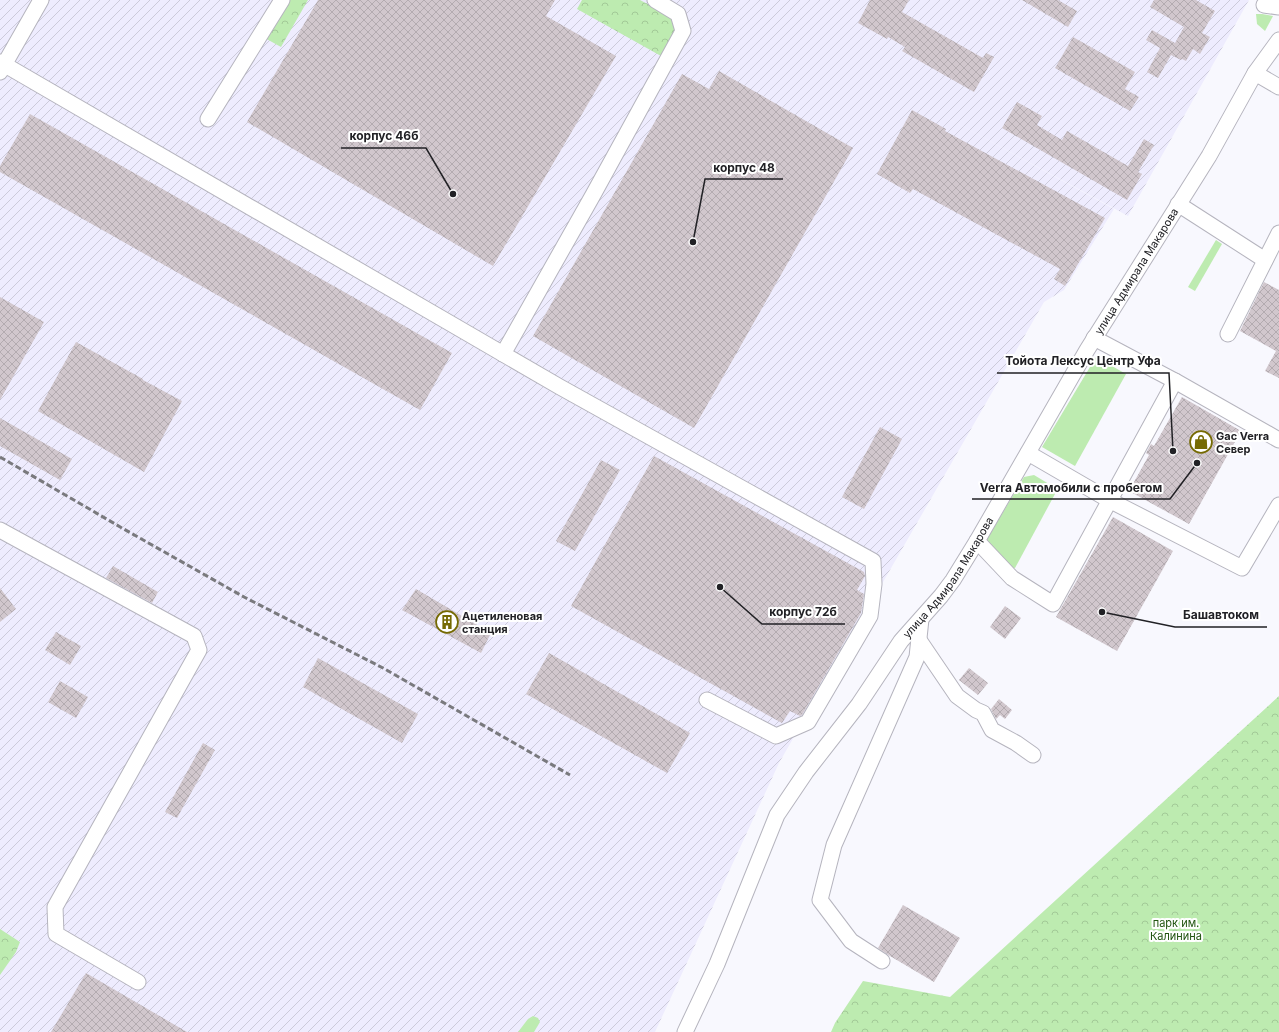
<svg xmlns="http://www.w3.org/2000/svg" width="1279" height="1032" font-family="Inter,sans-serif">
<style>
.industrial{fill:url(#industrial-furrows)}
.green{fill:#bdebb0}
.forest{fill:url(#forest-crowns)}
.building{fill:url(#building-cross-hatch)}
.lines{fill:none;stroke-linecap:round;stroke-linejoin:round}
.minor-casing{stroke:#b5b4be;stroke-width:17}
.minor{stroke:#fff;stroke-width:15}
.rail{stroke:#79797d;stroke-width:3;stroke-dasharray:6 3;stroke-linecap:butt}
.labels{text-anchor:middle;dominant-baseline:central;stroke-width:4;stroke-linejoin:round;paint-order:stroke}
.street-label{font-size:11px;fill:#212125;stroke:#fff}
.poi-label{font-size:11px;font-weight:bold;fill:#212125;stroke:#fff;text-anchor:start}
.park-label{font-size:11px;fill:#215410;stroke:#fff}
.leader{fill:none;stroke:#212125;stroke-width:1.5}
.callout-dot{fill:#212125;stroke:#fff;stroke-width:1.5}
.callout-label{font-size:12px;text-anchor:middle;font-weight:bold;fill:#212125;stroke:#fff;stroke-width:4;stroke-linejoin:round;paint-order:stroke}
</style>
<defs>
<pattern id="industrial-furrows" width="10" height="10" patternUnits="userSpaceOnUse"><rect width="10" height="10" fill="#eeecfe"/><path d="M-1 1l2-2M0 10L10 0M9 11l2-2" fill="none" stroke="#cccada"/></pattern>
<pattern id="forest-crowns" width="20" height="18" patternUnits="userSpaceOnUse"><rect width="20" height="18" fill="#bdebb0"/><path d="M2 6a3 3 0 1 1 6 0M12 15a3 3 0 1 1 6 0" fill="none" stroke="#a2c997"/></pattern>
<pattern id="building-cross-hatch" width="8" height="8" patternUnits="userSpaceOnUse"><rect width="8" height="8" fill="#d1c7cd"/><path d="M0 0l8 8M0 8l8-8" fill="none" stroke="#b3abb0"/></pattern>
</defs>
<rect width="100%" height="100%" fill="#f8f8fe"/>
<polygon class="industrial" points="0,0 1249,0 1128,216 929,108 1114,209 1064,290 1044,302 779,763 655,1032 0,1032"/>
<g class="green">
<polygon points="1256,14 1262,14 1273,16 1265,31 1257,24"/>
<polygon points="1216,240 1222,244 1195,291 1188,287"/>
<polygon points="1096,357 1126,374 1075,466 1042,447"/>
<polygon points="1034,475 1054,487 1055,494 1015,568 1005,567 987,543 987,539 1024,477"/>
<polygon points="533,1016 538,1018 540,1022 534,1032 518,1032 528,1019"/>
</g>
<g class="forest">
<polygon points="285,0 308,0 281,47 263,37"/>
<polygon points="582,0 640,0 674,18 677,26 661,56 577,9"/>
<polygon points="1279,696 1279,1032 831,1032 835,1023 863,981 950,997"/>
<polygon points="0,929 20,942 16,952 0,975"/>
</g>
<g class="building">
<polygon points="318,0 555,0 546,16 616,56 493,266 247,122"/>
<polygon points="870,0 909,0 902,12 983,58 986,53 994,57 974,92 902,51 905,47 888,37 887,39 858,23"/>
<polygon points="1022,0 1058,0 1077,11 1068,27"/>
<polygon points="1154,0 1196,0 1215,11 1202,33 1210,37 1200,54 1193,49 1186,61 1182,59 1181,60 1171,55 1158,78 1147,72 1160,48 1146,40 1152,30 1175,43 1184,27 1150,7"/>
<polygon points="1073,37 1135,72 1125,89 1139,97 1130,111 1055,68"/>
<polygon points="719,71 853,148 694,428 533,336 682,74 709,89"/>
<polygon points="1017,102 1042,116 1037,125 1062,140 1067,131 1128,166 1144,139 1154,145 1138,172 1142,174 1127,200 1002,128"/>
<polygon points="912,110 946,129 945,131 1105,218 1065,286 1054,279 1060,269 913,189 910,193 877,174"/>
<polygon points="30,114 452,353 420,410 0,172 0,166"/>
<polygon points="1264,282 1279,290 1279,378 1265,371 1276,351 1240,331"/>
<polygon points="0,297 44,322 0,400"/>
<polygon points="76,342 143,379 143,380 182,401 144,472 38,411"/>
<polygon points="1182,397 1241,431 1189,524 1129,491 1149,455 1146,453 1151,444 1154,446"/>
<polygon points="0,418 72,459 60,480 0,446"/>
<polygon points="880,427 902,439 864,509 842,497"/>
<polygon points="654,456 864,572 865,576 857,590 864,594 861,613 802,715 800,716 790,711 782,723 571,606"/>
<polygon points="601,460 620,470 575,551 556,541"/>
<polygon points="1113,517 1173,551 1117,651 1056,617"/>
<polygon points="113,566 158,592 152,603 106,578"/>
<polygon points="0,588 16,609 0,622"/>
<polygon points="416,589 491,633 481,653 402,610"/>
<polygon points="1005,606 1021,618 1005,639 990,627"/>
<polygon points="56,632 81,646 70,665 45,650"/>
<polygon points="549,653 690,733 667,773 526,694"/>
<polygon points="318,658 418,714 402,743 303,687"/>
<polygon points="969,668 988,683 978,695 959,680"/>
<polygon points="60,681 88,697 76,718 48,702"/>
<polygon points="999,699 1012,710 1005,719 1000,715 996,719 991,709"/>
<polygon points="203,743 215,750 177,818 165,812"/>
<polygon points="903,905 960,938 934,982 890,956 878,948"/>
<polygon points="86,973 187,1032 51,1032"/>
</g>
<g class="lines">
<g class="minor-casing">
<g id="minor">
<polyline points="1264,5 1279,7"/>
<polyline points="0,62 560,387 873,561 874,584 870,616 808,722 776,736 707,700"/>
<polyline points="0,72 41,0"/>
<polyline points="1255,73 1279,87"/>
<polyline points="208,119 282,0"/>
<polyline points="1178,204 1265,260"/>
<polyline points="1228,334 1279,233"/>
<polyline points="1094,338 1175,381 1279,440"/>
<polyline points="503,354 593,195 683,31 678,14 655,0"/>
<polyline points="1028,453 1109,500 1242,568 1279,505"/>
<polyline points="0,530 194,636 199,650 55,907 56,934 138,982"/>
<polyline points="977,541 1012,578 1053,604 1175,381"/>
<polyline points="919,640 957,696 976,710 983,713 992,730 1016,743 1033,755"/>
<polyline points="882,961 851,941 820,900 834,845 917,657 921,619"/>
<path id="s1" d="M685,1032L717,964L777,815L806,772L859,704L901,641L941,596L953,580L977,541L1087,350L1209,156L1255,73L1279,40"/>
</g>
</g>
<use href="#minor" class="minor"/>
<polyline class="rail" points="0,457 122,528 244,597 383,668 570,775"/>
</g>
<defs>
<g id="shop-ring" transform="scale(1.15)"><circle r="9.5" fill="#fff" stroke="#756a02" stroke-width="1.5"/><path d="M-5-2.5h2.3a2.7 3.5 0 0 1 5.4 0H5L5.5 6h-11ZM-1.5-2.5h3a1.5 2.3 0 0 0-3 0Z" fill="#756a02"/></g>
<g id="building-ring" transform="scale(1.15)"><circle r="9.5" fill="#fff" stroke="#756a02" stroke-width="1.5"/><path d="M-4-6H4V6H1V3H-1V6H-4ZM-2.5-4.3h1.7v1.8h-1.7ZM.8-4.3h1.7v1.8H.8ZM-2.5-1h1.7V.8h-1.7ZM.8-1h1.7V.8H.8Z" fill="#756a02"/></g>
</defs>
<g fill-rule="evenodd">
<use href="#shop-ring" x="1201" y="442"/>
<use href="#building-ring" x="447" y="622"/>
</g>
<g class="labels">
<g class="street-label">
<text stroke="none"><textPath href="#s1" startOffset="889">улица Адмирала Макарова</textPath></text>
<text stroke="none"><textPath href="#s1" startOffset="529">улица Адмирала Макарова</textPath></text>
</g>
<g class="poi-label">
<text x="1216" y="436">Gac Verra<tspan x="1216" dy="13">Север</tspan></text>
<text x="462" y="616">Ацетиленовая<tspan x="462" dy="13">станция</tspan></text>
</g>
<g class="park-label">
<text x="1176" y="923">парк им.<tspan x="1176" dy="13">Калинина</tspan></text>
</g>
</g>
<path class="leader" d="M453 194L426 148H341M693 242L705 179H783M1173 451L1169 373H997M1197 463L1170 499H972M720 587L762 624H845M1102 612L1175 627H1267"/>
<g class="callout-dot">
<circle cx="453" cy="194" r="4"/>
<circle cx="693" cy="242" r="4"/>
<circle cx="1173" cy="451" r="4"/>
<circle cx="1197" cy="463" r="4"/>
<circle cx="720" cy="587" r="4"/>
<circle cx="1102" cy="612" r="4"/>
</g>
<g class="callout-label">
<text x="384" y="140">корпус 46б</text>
<text x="744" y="172">корпус 48</text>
<text x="1083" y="365">Тойота Лексус Центр Уфа</text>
<text x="1071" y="492">Verra Автомобили с пробегом</text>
<text x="803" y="616">корпус 72б</text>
<text x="1221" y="619">Башавтоком</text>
</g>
</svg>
